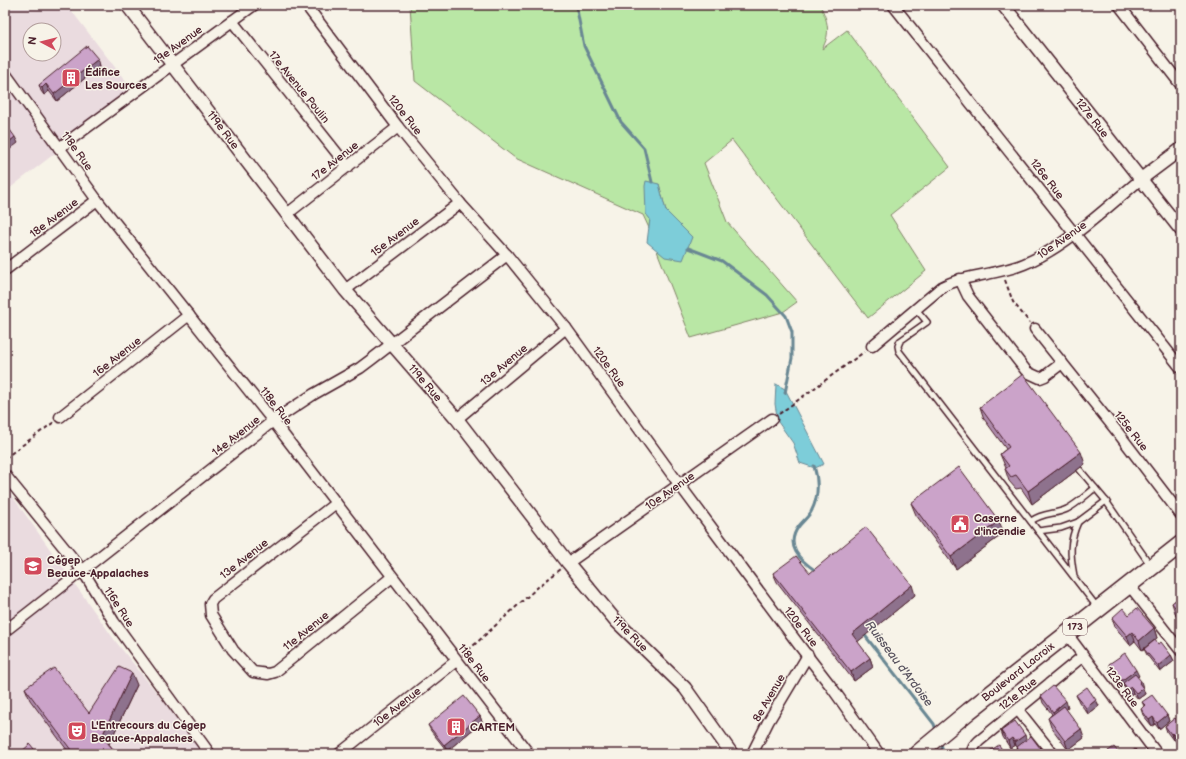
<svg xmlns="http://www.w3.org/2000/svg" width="1186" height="759" font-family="'Balsamiq Sans',sans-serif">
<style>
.built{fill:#eadbdf;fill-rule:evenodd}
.green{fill:#b9e7a5;stroke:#828368}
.water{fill:#7dcdd9;stroke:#698793}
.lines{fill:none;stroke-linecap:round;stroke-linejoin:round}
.stream{stroke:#698793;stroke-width:3}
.service-casing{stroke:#4a1f2b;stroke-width:8}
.minor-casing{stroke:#4a1f2b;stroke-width:13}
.tertiary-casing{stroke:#4a1f2b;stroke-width:15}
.primary-casing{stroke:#4a1f2b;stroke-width:19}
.path{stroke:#4a1f2b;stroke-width:2;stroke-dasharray:4 3;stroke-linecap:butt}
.service{stroke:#f7f3e8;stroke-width:5}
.minor{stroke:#f7f3e8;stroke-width:10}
.tertiary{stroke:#f7f3e8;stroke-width:12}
.primary{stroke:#f7f3e8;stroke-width:16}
.wall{fill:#af8cad;stroke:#4a1f2b}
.shaded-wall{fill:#8e728d;stroke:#4a1f2b}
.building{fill:#cba3c9;stroke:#4a1f2b}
.labels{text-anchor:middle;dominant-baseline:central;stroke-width:3;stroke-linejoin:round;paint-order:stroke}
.shield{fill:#f7f3e8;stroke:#7e5f64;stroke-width:1}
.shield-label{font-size:10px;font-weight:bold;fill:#4a1f2b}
.street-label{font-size:11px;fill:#4a1f2b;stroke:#f7f3e8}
.poi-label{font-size:11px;font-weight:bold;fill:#4a1f2b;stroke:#f7f3e8;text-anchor:start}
.water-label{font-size:12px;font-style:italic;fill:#59535f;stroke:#f7f3e8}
</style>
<rect width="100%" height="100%" fill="#f7f3e8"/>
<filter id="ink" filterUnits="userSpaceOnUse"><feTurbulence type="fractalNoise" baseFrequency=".025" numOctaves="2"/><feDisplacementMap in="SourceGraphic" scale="8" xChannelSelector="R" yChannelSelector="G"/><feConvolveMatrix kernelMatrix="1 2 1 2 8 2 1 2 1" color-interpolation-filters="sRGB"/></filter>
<g filter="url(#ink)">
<g class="built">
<path d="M5,5H67L134,92L5,192ZM30,30H54V54H30Z"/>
<polygon points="5,486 116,642 206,754 5,754"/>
</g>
<path class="green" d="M410,5H820C828,21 831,33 822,49L847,30L950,167L890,215L926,271L868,318L732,140L704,163L727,222L797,302L783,312L691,338L657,251L692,237L666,211L659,184L650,219L649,228L643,215L515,158L415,81Z"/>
<g class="water">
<polygon points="646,181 659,184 666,211 692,237 683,260 665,257 647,242 650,219 646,214 645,186"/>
<polygon points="776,384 785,389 824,464 815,468 800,463 793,443 778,422 775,404"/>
</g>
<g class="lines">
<g class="stream">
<polyline points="576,5 584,46 621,122 644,148 652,182"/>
<polyline points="688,248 722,261 767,295 786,316 792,332 792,358 785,393"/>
<path d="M814,466C819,482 819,497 811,512C808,517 803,521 799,526C784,546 800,560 816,571"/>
<polyline points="863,633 934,724 936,730"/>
<polyline points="940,741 944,754"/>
</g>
<g class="service-casing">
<g id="service">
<polyline points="916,309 927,322 900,341 898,346 899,351 1097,607"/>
<polyline points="1080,470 1106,501 1151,566"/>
<path d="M1031,521C1044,512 1054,515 1067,509C1077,504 1086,495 1095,488"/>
<polyline points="1038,531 1061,528 1078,522 1106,501"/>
<path d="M1074,576C1070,555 1069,542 1078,522"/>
</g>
</g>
<g class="minor-casing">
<g id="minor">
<polyline points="306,5 398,127 460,203 507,255 566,328 679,484 799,645 830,685 879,754"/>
<polyline points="893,5 1181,368"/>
<polyline points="1119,5 1181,85"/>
<polyline points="232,21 348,167"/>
<polyline points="5,73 97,200 273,421 529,754"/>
<polyline points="59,148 254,5"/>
<polyline points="287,214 398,127"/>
<polyline points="5,270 97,200"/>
<polyline points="960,279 968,296 1027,372 1040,378 1045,376 1062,363"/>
<polyline points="345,290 460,203"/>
<polyline points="1035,329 1119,434 1181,515"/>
<path d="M872,346L942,287C966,274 998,275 1024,264C1066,247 1106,208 1141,179"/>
<polyline points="60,417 189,315"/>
<polyline points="457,419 566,328"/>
<polyline points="5,475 83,571 114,622 210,754"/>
<polyline points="336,503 213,599 210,604 211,615 233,650 253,672 268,674 275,672 392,577"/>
<polyline points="568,563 772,419"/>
<polyline points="1129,585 1181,651"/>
<polyline points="5,631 273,421 314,394 360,368 372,359 507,255"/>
<polyline points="1067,634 1157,754"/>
<polyline points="1018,710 1053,754"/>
<polyline points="339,754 456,661"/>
<polyline points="752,754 768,722 808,655"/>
<path d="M972,754C972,748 975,745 979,741L1083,656"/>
</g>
</g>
<g class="tertiary-casing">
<g id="tertiary">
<polyline points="127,5 345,290 457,419 568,563 616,621 685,688 732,754"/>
<polyline points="1003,5 1181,230"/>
<polyline points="1141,179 1181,149"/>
</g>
</g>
<g class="primary-casing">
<polyline id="primary" points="917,754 969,711 1181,544"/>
</g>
<g class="path">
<polyline points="227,5 231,10"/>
<polyline points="1005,280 1013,302 1030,323"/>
<polyline points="779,414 864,352"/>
<polyline points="5,458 54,422"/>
<polyline points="463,655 538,587 561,569"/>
</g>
<use href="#service" class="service"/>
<use href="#minor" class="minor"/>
<use href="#tertiary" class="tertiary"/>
<use href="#primary" class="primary"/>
</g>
<g class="wall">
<polygon points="98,59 100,66 57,101 49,91 44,95 41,91 39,85"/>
<polygon points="980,407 1085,464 1032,504 1021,488 1016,489 1009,481 1005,469 1006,468 1005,466 1000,454 1006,449 984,419"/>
<polygon points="911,503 1004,533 956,569 916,515"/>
<polygon points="773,573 810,573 915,595 857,642 870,658 873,667 854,681 777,582"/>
<polygon points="1181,596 1181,622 1176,616 1172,603"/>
<polygon points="1129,615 1154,628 1157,638 1142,650 1135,641 1130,645 1115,627 1112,618"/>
<polygon points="1158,644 1171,655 1174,661 1160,672 1147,655 1144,649"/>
<polygon points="1109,664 1139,676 1137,677 1143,688 1142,688 1145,694 1138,699 1133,693 1130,695 1125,689 1124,686 1123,687 1112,670"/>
<polygon points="137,685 109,744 117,754 70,754 30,700 25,688 89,713"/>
<polygon points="1076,695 1096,700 1099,706 1088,714 1079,702"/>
<polygon points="1041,696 1068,708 1066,709 1084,738 1068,750 1051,727 1048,718 1052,714 1043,703"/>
<polygon points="1142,702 1167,715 1169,721 1159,729 1155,724 1152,726 1143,715 1141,709 1144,706"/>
<polygon points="480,716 482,722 447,751 431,731 428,725"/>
<polygon points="1175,718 1179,746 1174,739 1173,740 1167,732 1165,726"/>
<polygon points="1001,731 1027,740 1042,754 1020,754 1018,748 1017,749 1015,745 1010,748 1003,737"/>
</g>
<g class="shaded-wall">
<polygon points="98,59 100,66 57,101 54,94"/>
<polygon points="46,84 49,91 44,95 42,88"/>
<polygon points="15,137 18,143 5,153 5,145"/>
<polygon points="1081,452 1085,464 1032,504 1028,491"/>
<polygon points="999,521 1004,533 956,569 951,557"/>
<polygon points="912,585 915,595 855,644 852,634"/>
<polygon points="1154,628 1157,638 1142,650 1139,641"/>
<polygon points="1132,632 1135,641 1130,645 1127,636"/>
<polygon points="1171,655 1174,661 1160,672 1158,666"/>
<polygon points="870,658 873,667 854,681 851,672"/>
<polygon points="1136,670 1139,676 1125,686 1123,683 1124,686 1123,687 1121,681"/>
<polygon points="132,673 137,685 107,748 102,736"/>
<polygon points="1141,681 1143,688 1141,689 1139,683"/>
<polygon points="1131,687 1133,693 1130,695 1128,689"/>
<polygon points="1143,688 1145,694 1138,699 1136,693"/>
<polygon points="1096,700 1099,706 1088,714 1086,708"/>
<polygon points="1066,701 1068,708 1055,718 1053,712"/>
<polygon points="1167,715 1169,721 1159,729 1157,723"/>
<polygon points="480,716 482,722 447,751 444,745"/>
<polygon points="1153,717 1155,724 1152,726 1149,720"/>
<polygon points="1081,729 1084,738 1068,750 1065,741"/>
<polygon points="1172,733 1174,739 1173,740 1171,734"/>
<polygon points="1025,735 1027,742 1017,747 1018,748 1017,749 1015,742"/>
<polygon points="1181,736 1181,744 1179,746 1177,739"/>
<polygon points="1012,738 1015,745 1010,748 1008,741"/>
<polygon points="1040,748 1042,754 1033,754"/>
</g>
<g class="building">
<polygon points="87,46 98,59 54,94 46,84 42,88 39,85"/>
<polygon points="5,123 15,137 5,145"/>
<polygon points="1023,374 1081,452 1028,491 1016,475 1011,477 1005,469 1009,466 1000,454 1009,447 980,407"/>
<polygon points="959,467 999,521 951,557 911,503"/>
<polygon points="866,527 912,585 852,634 870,658 851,672 773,573 796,556 810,573"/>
<polygon points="1181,596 1181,615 1172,603"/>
<polygon points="1123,608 1129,615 1137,608 1154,628 1139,641 1132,632 1127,636 1112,618"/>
<polygon points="1155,640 1158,644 1161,642 1171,655 1158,666 1144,649"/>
<polygon points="1125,653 1136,670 1121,681 1109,664"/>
<polygon points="119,667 132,673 102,736 117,754 74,754 25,688 54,668 89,713"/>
<polygon points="1135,674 1141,681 1139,683 1143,688 1136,693 1131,687 1128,689 1123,683"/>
<polygon points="1053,686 1066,701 1053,712 1041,696"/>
<polygon points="1087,687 1096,700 1086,708 1076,695"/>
<polygon points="1152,695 1167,715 1157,723 1153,717 1149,720 1141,709 1145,705 1142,702"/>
<polygon points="464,696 480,716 444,745 428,725"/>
<polygon points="1064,706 1081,729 1065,741 1048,718"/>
<polygon points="1175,718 1181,725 1181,736 1177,739 1172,733 1171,734 1165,726"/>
<polygon points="1015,721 1025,735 1015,742 1012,738 1008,741 1001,731"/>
<polygon points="1031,736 1040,748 1033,754 1023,754 1017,747"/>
<polygon points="30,744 38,754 19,754"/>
<polygon points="999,745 1005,754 989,754 988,752"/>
<polygon points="1114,747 1120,754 1110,754 1108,751"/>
<polygon points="1135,749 1140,754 1129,754"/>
</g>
</g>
<defs>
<g id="building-square" transform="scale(1)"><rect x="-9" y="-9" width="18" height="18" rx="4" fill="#d1495b" stroke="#f7f3e8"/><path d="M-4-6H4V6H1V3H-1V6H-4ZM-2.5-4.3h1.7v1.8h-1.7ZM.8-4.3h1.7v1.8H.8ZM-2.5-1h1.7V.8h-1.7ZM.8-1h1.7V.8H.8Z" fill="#fff"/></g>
<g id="civic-square" transform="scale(1)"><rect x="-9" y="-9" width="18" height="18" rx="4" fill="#d1495b" stroke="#f7f3e8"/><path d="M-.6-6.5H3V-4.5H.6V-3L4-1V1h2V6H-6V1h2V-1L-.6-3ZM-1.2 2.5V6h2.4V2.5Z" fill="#fff"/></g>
<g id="university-square" transform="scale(1)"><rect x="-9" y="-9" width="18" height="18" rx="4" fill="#d1495b" stroke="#f7f3e8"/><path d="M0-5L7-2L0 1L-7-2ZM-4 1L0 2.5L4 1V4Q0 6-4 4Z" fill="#fff"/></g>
<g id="theatre-square" transform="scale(1)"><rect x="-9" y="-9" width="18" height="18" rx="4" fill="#d1495b" stroke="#f7f3e8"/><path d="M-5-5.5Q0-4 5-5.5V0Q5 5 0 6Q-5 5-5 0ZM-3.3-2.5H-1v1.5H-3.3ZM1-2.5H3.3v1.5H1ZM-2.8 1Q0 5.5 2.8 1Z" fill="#fff"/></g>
</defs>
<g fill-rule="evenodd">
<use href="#building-square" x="71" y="78"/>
<use href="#civic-square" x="960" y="524"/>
<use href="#university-square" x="33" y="566"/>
<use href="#building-square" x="456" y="727"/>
<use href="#theatre-square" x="77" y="731"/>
</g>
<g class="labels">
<rect class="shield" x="1063" y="619" width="24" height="16" rx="3"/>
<g class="shield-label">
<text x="1075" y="627">173</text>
</g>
<g class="street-label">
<text transform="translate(178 45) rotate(-36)">19e Avenue</text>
<text transform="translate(299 87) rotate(51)">17e Avenue Poulin</text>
<text transform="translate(405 115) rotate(52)">120e Rue</text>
<text transform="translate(1092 118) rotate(52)">127e Rue</text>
<text transform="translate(223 130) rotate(53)">119e Rue</text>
<text transform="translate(77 151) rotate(54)">118e Rue</text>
<text transform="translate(335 161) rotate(-38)">17e Avenue</text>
<text transform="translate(1047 179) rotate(52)">126e Rue</text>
<text transform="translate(54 218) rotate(-37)">18e Avenue</text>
<text transform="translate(395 237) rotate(-37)">15e Avenue</text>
<text transform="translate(1062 240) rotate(-35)">10e Avenue</text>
<text transform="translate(117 357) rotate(-38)">16e Avenue</text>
<text transform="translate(504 365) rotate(-40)">13e Avenue</text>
<text transform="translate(609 367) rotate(54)">120e Rue</text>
<text transform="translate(425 383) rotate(49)">119e Rue</text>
<text transform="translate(276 406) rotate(52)">118e Rue</text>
<text transform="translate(1131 431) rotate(52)">125e Rue</text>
<text transform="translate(236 436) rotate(-38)">14e Avenue</text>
<text transform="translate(670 491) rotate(-35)">10e Avenue</text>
<text transform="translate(244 559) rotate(-38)">13e Avenue</text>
<text transform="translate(119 607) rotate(57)">116e Rue</text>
<text transform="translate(801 627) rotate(52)">120e Rue</text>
<text transform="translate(306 631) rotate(-39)">11e Avenue</text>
<text transform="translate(630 634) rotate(45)">119e Rue</text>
<text transform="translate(474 663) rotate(52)">118e Rue</text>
<text transform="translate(1018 672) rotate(-38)">Boulevard Lacroix</text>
<text transform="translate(1122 687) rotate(53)">123e Rue</text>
<text transform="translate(1018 694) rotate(-39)">121e Rue</text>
<text transform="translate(769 698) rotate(-60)">8e Avenue</text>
<text transform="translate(397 707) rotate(-38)">10e Avenue</text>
</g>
<g class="poi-label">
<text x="85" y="72">Édifice<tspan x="85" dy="13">Les Sources</tspan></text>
<text x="974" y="518">Caserne<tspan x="974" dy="13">d'incendie</tspan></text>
<text x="47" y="560">Cégep<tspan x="47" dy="13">Beauce-Appalaches</tspan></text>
<text x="91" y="725">L'Entrecours du Cégep<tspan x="91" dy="13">Beauce-Appalaches</tspan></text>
<text x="470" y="727">CARTEM</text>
</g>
<g class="water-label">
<text transform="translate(899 664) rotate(53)">Ruisseau d'Ardoise</text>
</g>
</g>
<rect width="1186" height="759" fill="none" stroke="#f7f3e8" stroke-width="20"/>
<rect x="10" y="10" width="1166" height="739" fill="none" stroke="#4a1f2b" stroke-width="1.5" filter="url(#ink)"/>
<g transform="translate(42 42) rotate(277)"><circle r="19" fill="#f7f3e8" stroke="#b29e9c"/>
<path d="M0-3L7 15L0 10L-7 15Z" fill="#d1495b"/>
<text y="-6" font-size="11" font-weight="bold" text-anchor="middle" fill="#4a1f2b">N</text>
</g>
</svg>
